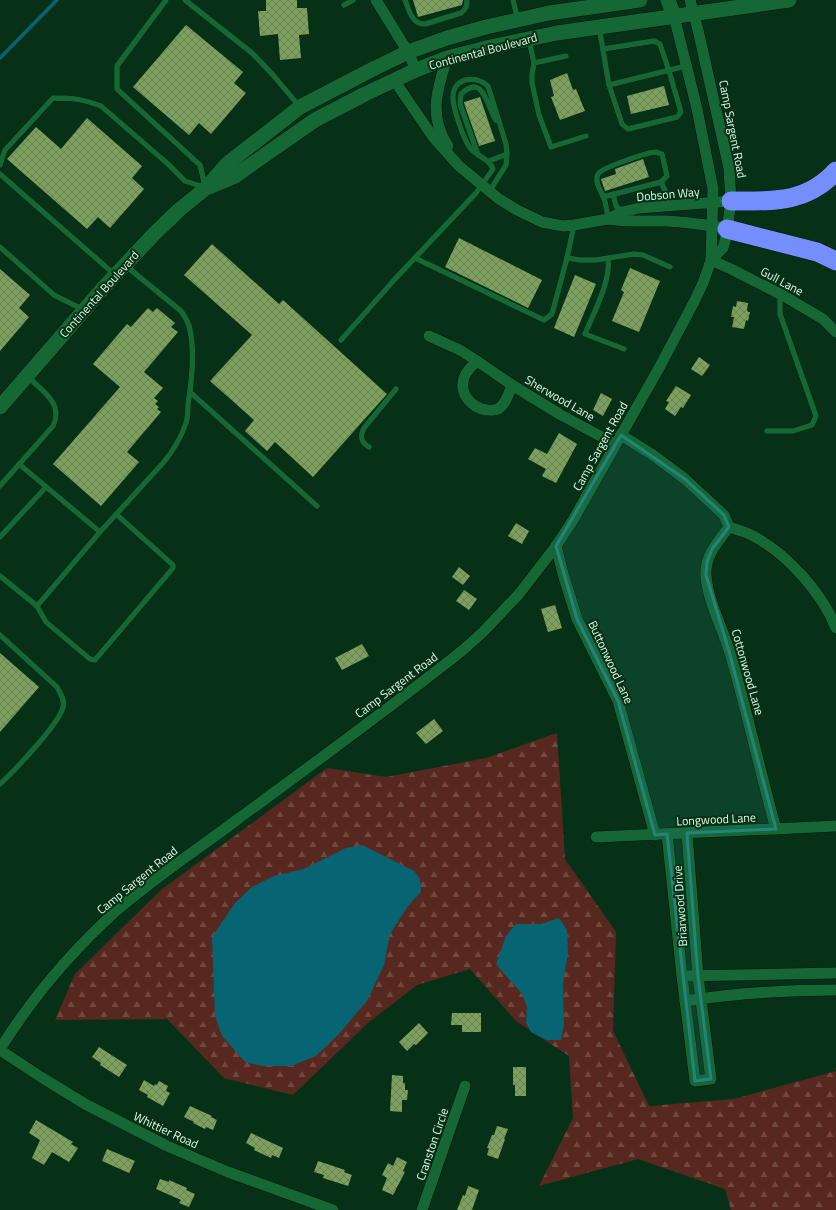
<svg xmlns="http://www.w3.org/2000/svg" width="836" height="1210" font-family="'Titillium Web',sans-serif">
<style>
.forest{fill:url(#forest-firs)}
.water{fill:#076573}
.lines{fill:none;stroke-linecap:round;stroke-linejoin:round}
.stream{stroke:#076573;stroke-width:3.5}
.building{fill:url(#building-cross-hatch)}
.lane-casing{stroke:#011607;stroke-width:6}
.street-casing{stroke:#011607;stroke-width:12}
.secondary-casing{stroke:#011607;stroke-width:16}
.highway-casing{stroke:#011607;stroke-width:20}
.lane{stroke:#166736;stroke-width:5.5}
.street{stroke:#166736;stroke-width:11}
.secondary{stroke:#166736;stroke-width:15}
.highway{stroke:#748efd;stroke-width:19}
.marked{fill:#24847a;fill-opacity:0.2;stroke:#24847a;stroke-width:3;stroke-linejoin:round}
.labels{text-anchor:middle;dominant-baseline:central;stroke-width:4;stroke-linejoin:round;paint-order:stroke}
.street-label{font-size:12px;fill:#e0fee6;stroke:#073117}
</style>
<defs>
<pattern id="forest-firs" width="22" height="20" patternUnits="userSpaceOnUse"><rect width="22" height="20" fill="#57281f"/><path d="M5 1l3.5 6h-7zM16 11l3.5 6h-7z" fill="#6f4840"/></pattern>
<pattern id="building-cross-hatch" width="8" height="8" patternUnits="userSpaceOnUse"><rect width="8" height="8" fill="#7da05f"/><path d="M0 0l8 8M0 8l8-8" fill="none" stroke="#698356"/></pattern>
</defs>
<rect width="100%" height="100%" fill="#073117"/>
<polygon class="forest" points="557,733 565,859 616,932 613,1031 649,1106 734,1099 836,1071 836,1210 731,1210 725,1189 638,1159 539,1186 573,1118 569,1056 516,1021 470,969 417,985 368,1023 293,1095 224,1078 167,1019 55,1020 75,974 161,890 327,768 386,777 486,758"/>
<g class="water">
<polygon points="362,845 414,871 420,879 421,892 408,906 390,934 384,965 367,1001 338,1035 316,1056 291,1066 262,1066 245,1062 222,1036 215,1016 212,937 235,903 252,887 274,876 304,869 346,848"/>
<polygon points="559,918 567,930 568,952 563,984 564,1025 561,1040 546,1040 531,1032 526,1023 527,1007 522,994 496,964 506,936 516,924 541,924"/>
</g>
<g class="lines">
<polyline class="stream" points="0,58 57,0"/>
</g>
<g class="building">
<polygon points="266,0 297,0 297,8 307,8 309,34 299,35 301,58 280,60 278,34 260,36 258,11 266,11"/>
<polygon points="413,0 463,0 462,5 418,17"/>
<polygon points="186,25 243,72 234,83 246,93 211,134 199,123 189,135 133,87"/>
<polygon points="567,73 573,90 576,89 585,111 560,120 551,97 554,96 550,80"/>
<polygon points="664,86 669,105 631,114 627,96"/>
<polygon points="480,97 495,141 479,146 464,103 464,102"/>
<polygon points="87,118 142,166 132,178 144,189 110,228 98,217 87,229 7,159 36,127 61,149"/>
<polygon points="643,159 649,177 605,191 601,179 616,174 615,169"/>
<polygon points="459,238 542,280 528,308 445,267"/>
<polygon points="212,244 279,304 283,300 387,394 313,477 275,442 267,451 245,431 254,420 210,381 252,335 184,275"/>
<polygon points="630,268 660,281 639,332 612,321 624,292 621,290"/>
<polygon points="0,269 30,295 19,308 29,317 0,351"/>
<polygon points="575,275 596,284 574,337 554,328"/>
<polygon points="737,301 748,303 747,310 748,312 750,312 748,321 746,320 744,329 732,327 734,317 731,317 733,306 736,307"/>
<polygon points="148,308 153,312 157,308 175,323 171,327 178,332 144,372 163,388 154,398 158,401 155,404 159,407 157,409 161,412 127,452 139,462 101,506 53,464 120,387 93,364 127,324 131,327"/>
<polygon points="699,357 710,365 702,376 691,369"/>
<polygon points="676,386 691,395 683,408 681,407 675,416 665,409 669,402 666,401"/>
<polygon points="601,393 612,399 603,416 593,410"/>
<polygon points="559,433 577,444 556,483 542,476 546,469 528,459 535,448 547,454"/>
<polygon points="516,523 529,531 522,544 508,536"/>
<polygon points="459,567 470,576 463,585 452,577"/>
<polygon points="464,590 477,599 469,610 456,601"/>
<polygon points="555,605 562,628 548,632 541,609"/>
<polygon points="362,644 369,656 342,670 335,658"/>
<polygon points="0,653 39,687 0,732"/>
<polygon points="434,719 443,731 426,744 416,733"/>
<polygon points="452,1013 481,1013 481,1032 462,1032 462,1025 451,1025"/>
<polygon points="419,1023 428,1033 416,1045 414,1044 407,1051 399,1042"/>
<polygon points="99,1047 127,1065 119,1077 100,1065 101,1063 92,1057"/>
<polygon points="513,1067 526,1067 526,1096 515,1096 515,1085 513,1085"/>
<polygon points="392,1075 403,1076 403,1083 405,1083 405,1090 408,1090 407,1100 402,1100 402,1112 390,1111"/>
<polygon points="144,1080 154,1086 155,1084 157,1085 159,1081 168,1086 166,1091 170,1093 163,1106 147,1097 148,1095 139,1090"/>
<polygon points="190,1106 212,1116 211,1117 217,1120 213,1130 206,1127 205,1129 193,1123 194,1122 184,1117"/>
<polygon points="36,1120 73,1142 71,1144 78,1148 69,1162 52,1152 44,1165 32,1158 40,1140 29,1133"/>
<polygon points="497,1126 508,1129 504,1139 505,1139 498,1159 487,1155 489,1148 487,1148 492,1135 494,1135"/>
<polygon points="251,1133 283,1148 279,1158 272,1155 271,1158 254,1150 255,1148 246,1143"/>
<polygon points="107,1149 135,1161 129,1173 102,1161"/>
<polygon points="397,1157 407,1162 403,1171 405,1172 393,1195 382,1190 387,1178 382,1175 388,1163 393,1166"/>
<polygon points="318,1161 345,1170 344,1172 352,1175 348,1186 323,1178 324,1175 314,1172"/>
<polygon points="160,1179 169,1182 169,1180 187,1188 186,1190 195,1194 189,1207 179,1203 181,1200 156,1189"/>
<polygon points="468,1186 479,1190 472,1210 457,1210 463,1195 465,1196"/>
</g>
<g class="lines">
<g class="lane-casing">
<g id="lane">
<polyline points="166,0 117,66 117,89 200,165 205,186"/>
<polyline points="185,0 252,53 273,75 300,107"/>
<path d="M405,0C409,10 412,25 425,24L461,13C466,9 467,6 467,0"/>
<polyline points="513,0 518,20"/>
<polyline points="344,5 353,0"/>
<polyline points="599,27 609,85 686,66"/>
<polyline points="529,40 534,63 532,74 532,83 539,115 551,147 586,136"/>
<polyline points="603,49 654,41 660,44 669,71 681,112 677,117 628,129 622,124 609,85"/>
<polyline points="534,63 566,56"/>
<path d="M478,155L460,104L461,94C484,72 487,108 496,120"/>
<path d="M0,165L5,150L53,98C71,98 85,99 101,106L168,164L185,181L204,187"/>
<polyline points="0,174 114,274"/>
<polyline points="489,192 506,165 507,154"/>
<polyline points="613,194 616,206 622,212"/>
<polyline points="603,197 661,182"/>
<path d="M608,219C607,212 606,204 604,198C601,191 594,182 598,174C601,168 648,152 656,152C656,152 661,154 662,154L667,176L661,182L672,205"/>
<polyline points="0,247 54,295 82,309"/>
<polyline points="415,258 544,320 552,314 567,258 574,225"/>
<polyline points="567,258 580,260 596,260 634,254 643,255 670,267"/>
<path d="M608,259C611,281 594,312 585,334L624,349"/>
<path d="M341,340L395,279L476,193L493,169C490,159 478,157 471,149C464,142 452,105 453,96C454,77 476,75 488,86L506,144L507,154L489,161"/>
<polyline points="190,392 317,506"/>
<polyline points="767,431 793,431 812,425 816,416 780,314 780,295"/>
<path d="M369,447C360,442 360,436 364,428L396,389"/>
<polyline points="19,464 100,532"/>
<path d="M0,486L53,426C64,403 42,391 27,376"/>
<polyline points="0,537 46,487"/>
<path d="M0,576L37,606L100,532L163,463C173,451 181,438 186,423C188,417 188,410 188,404C192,380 195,354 190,330C189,322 185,317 181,311L126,266"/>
<polyline points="37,606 46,622 90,659 95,660 173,568 173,565 116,514"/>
<path d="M0,635L57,687C60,693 65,699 63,707C60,723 14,771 0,784"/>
</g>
</g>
<g class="street-casing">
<g id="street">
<polyline points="376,0 408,52 416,70"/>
<polyline points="690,0 698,30 729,168 731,201 726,237 723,248 711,260"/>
<path d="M447,58C437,91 428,115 448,146"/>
<polyline points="394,80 433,137 459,166 499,199 517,210 542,222 563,226 574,225 608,219 622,212 639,208 731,201"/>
<path d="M608,219C628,222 647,221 667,221C684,222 701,224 719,227"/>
<polyline points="711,260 733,270 784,296 823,319 836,332"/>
<polyline points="429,336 460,350 477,361"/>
<path d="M477,361L512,385C509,393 506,404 498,409C494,411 490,410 486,410C471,407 459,394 464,378C466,371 472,366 477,361Z"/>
<polyline points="512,385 561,415 615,444"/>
<path d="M621,435L653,455L685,479L724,515L729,527C738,530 747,532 755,537C788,555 822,593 836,628"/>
<path d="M729,527C718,542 705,555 706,575C707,599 723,629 730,653C747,711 760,771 776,829"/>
<polyline points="556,546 563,574 577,619 618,701 655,835"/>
<polyline points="667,834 682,976 695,1081 711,1079 698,976 687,833"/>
<polyline points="596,837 836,826"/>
<polyline points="682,976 836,973"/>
<path d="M685,1001C737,993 784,990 836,990"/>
<path d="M0,1049C32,998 71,952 115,912C154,878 197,850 238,819C314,763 390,708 463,650L483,632L519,594L556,546L573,520L659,368L694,302L703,283L711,260L713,189L697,109L674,16"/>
<polyline points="0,1050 41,1077 85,1104 167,1146 228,1172 333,1210"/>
<polyline points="422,1210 465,1086"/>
</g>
</g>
<g class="secondary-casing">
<g id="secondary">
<polyline points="668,0 674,16"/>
<polyline points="209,187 235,176 315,120 365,94 416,70 447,58 490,47 557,33 789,0"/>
<polyline points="0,407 105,286 155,233 179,210 206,188 227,164 300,107 375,68 408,52 447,38 486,27 549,13 640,0"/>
</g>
</g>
<g class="highway-casing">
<g id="highway">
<path d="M731,201C772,201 806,204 836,171"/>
<polyline points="727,229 817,252 836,261"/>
</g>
</g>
<use href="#lane" class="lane"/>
<use href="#street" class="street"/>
<use href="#secondary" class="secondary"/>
<use href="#highway" class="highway"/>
</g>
<path class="marked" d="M621,435L685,479L724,515L729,527L712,549L707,562L706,575L729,651L776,829L687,833L698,976L711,1079L695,1081L667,834L655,835L618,701L577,619L556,546Z"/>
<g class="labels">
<g class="street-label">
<text transform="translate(483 51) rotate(-15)">Continental Boulevard</text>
<text transform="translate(733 129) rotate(79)">Camp Sargent Road</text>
<text transform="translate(668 194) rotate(-5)">Dobson Way</text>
<text transform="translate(782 281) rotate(28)">Gull Lane</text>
<text transform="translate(99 294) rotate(-48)">Continental Boulevard</text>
<text transform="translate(560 398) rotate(30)">Sherwood Lane</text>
<text transform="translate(600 446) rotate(-61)">Camp Sargent Road</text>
<text transform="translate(611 662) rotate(65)">Buttonwood Lane</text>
<text transform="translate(748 672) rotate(74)">Cottonwood Lane</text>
<text transform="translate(396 685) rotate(-37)">Camp Sargent Road</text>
<text transform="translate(716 819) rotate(-3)">Longwood Lane</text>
<text transform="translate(137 880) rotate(-39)">Camp Sargent Road</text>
<text transform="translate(680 906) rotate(-94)">Briarwood Drive</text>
<text transform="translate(166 1130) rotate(25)">Whittier Road</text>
<text transform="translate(432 1144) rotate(-71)">Cranston Circle</text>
</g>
</g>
</svg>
